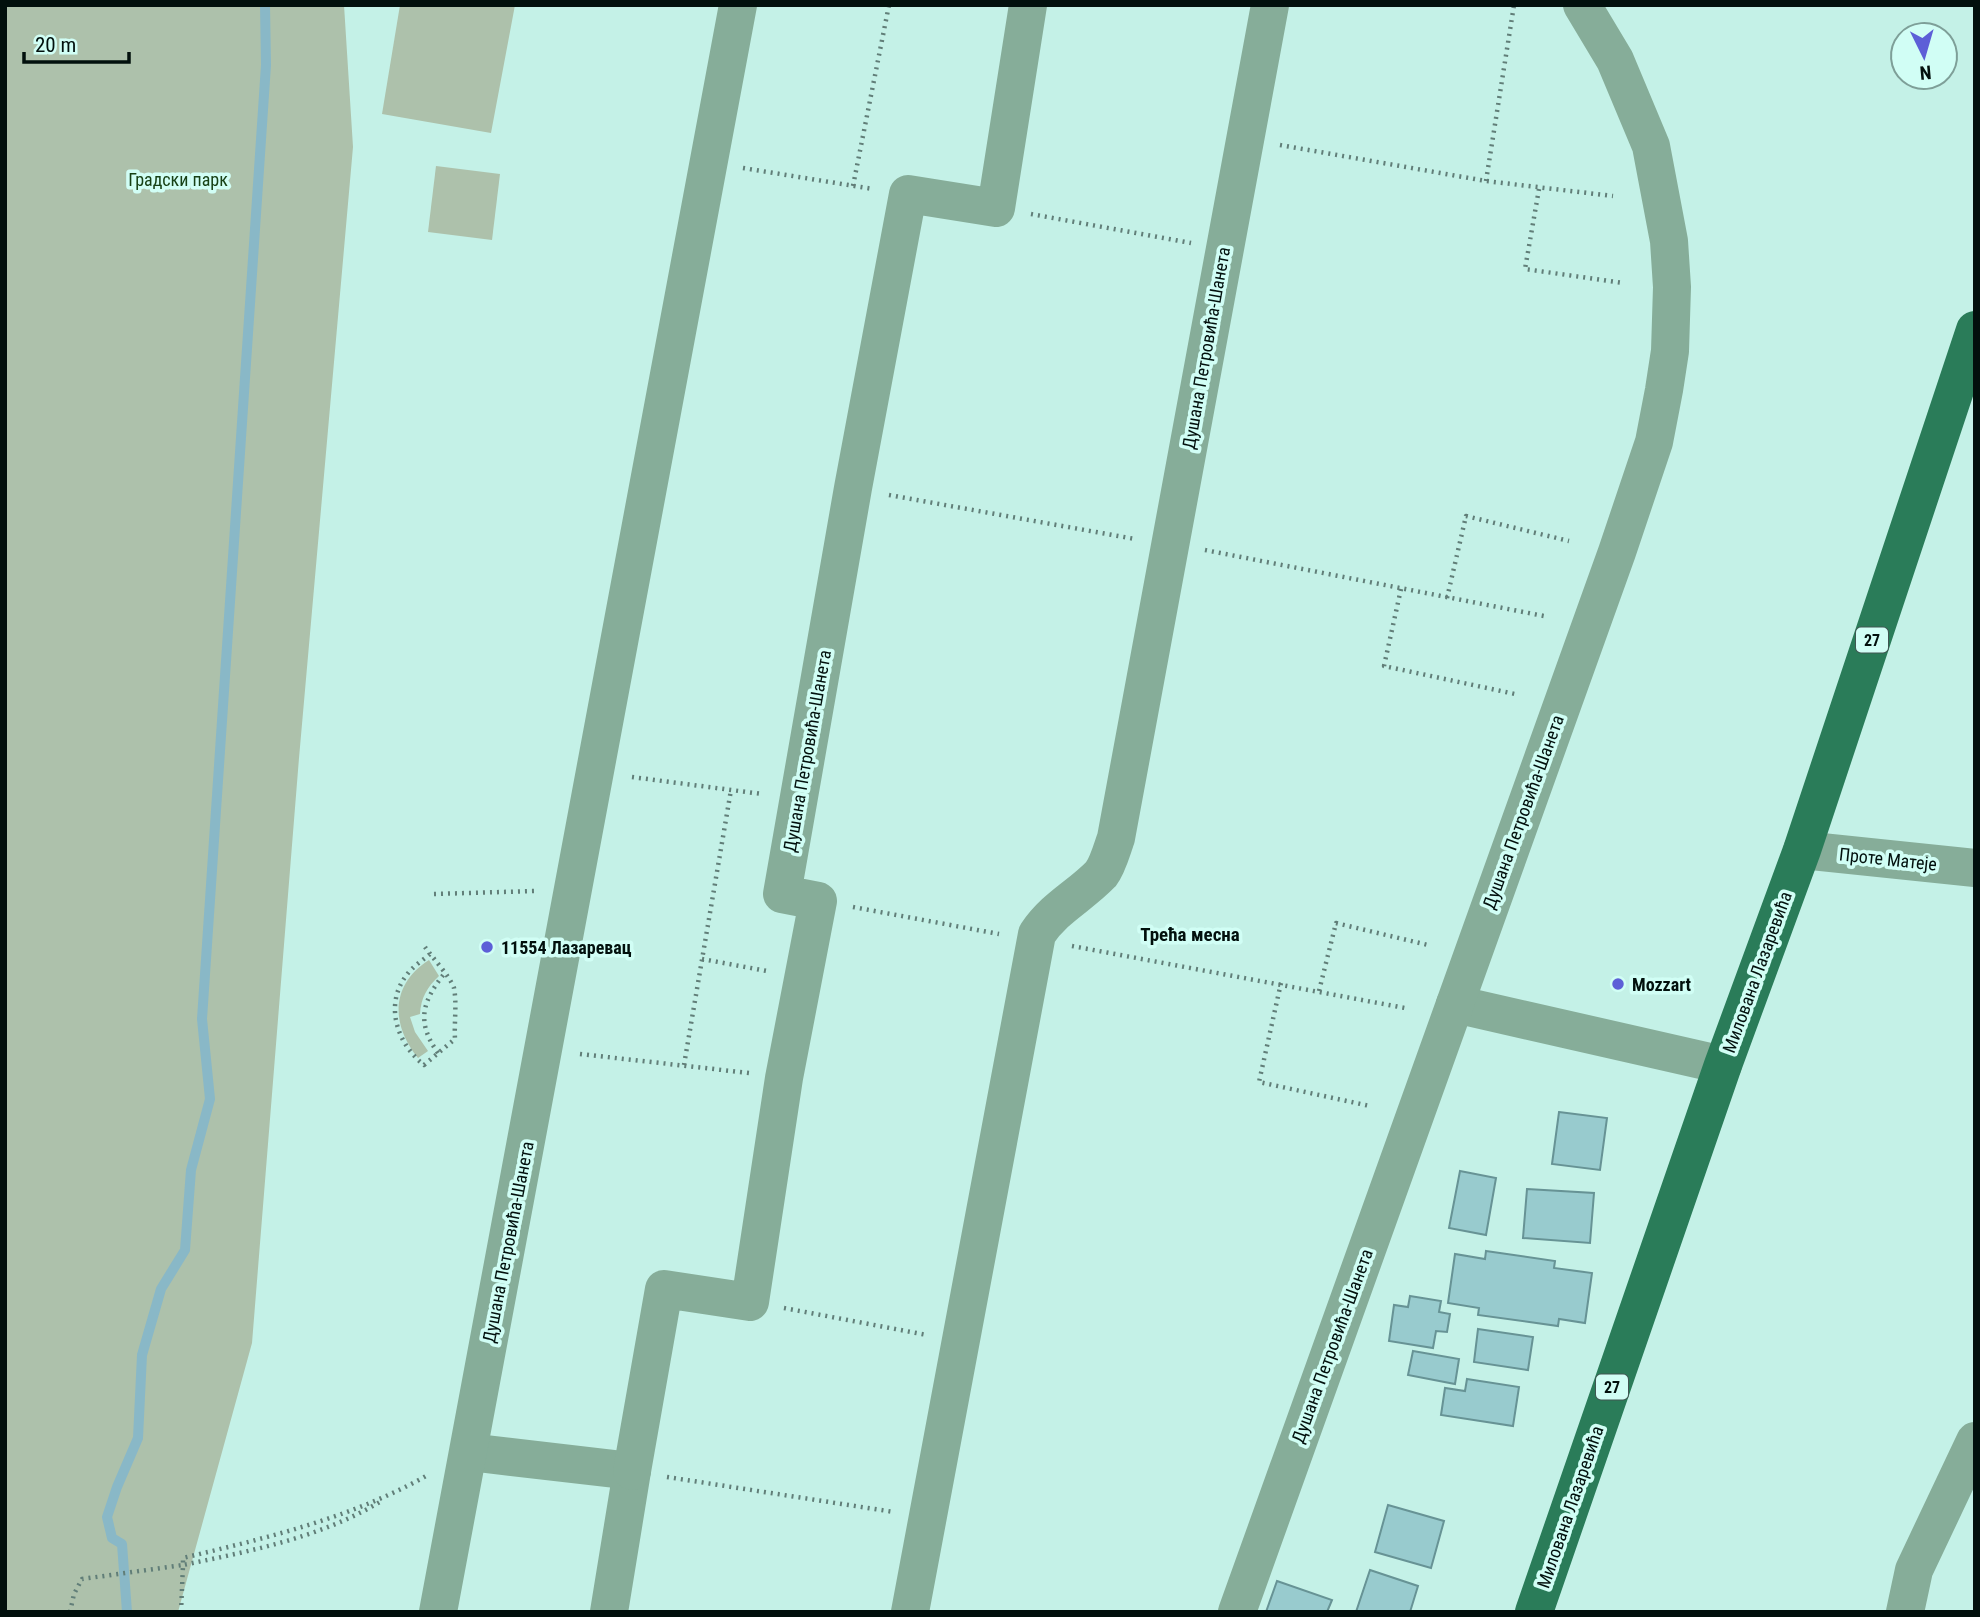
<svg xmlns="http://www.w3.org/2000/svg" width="1980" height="1617" font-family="'Roboto Condensed',sans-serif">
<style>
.green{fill:#adc1ab}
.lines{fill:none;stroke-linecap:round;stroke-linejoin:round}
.stream{stroke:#89b8c7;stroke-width:10}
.building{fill:#98cbce;stroke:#679395;stroke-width:2}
.path{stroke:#617e78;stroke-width:4.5;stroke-dasharray:2 5;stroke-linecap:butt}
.minor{stroke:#86ad99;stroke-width:38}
.major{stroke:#2a7c59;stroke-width:38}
.poi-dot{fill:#5d5fd7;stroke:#d1fef5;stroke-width:2.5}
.labels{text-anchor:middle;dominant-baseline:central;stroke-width:7;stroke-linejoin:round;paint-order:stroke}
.shield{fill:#d1fef5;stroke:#405753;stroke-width:2}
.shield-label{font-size:16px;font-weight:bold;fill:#02100d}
.park-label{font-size:18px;fill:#174015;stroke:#d1fef5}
.street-label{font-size:18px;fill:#02100d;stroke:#d1fef5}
.poi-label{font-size:18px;font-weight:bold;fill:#02100d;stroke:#d1fef5;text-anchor:start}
.neighbourhood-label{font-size:19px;font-weight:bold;fill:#02100d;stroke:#d1fef5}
</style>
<rect width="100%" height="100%" fill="#c4f1e7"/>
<g class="green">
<polygon points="5,5 344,5 353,147 299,758 252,1343 178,1612 5,1612"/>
<polygon points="400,5 515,5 491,133 382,114"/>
<polygon points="436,166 500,174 492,240 428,232"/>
<path d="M429,960L439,976C427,987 421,998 420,1014L410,1017L415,1032L428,1051L418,1058C391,1025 390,985 429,960Z"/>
</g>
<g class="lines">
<polyline class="stream" points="127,1612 122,1544 112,1538 107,1517 117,1487 138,1438 142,1355 161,1289 185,1250 191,1170 210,1099 202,1019 266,65 265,5"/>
</g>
<g class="building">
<polygon points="1559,1112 1607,1118 1600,1170 1552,1164"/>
<polygon points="1460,1171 1496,1178 1486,1235 1449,1228"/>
<polygon points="1527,1189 1594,1193 1590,1243 1523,1238"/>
<polygon points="1486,1251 1555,1261 1554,1268 1592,1273 1585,1323 1559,1319 1558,1326 1478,1315 1479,1308 1448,1303 1455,1254 1485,1259"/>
<polygon points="1410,1296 1441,1301 1439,1312 1450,1314 1447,1332 1436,1331 1433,1348 1389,1341 1394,1305 1408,1307"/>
<polygon points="1478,1329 1533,1337 1528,1370 1474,1362"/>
<polygon points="1413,1351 1459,1359 1455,1384 1408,1375"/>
<polygon points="1467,1379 1519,1387 1513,1426 1441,1415 1445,1388 1465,1391"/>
<polygon points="1388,1505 1444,1521 1431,1568 1375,1552"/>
<polygon points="1370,1570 1418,1586 1410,1612 1356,1612"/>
<polygon points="1277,1581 1332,1600 1327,1612 1266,1612"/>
</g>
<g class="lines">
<g class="path">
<polyline points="1280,145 1486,181 1613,196"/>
<polyline points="743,168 873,189"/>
<polyline points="1486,181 1514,5"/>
<polyline points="853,186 889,5"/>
<polyline points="1539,189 1525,269 1623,283"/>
<polyline points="1031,214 1191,243"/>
<polyline points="889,495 1135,539"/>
<polyline points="1205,550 1544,616"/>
<polyline points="1401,589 1384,666 1515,694"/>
<polyline points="1447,598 1466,516 1569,541"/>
<polyline points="632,777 762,794"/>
<polyline points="434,894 535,891"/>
<polyline points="853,907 999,934"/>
<polyline points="1072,946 1405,1008"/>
<path d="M425,947C432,957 451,978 454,988C457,1004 454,1023 455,1039L424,1065C396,1043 383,1002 409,972C415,965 423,960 430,954"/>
<polyline points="702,959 767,971"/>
<polyline points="1281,983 1259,1082 1370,1106"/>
<polyline points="1319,991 1336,923 1428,945"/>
<path d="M438,1053C416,1022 422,1002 444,974"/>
<polyline points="580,1054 749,1073"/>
<polyline points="684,1065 731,790"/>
<polyline points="784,1308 927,1335"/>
<polyline points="667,1477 894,1512"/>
<path d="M70,1612L74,1594L82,1579L183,1565V1558C266,1538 351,1518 426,1476"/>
<path d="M181,1612L183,1565C251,1551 323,1537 383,1500"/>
</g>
<g class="minor">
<polyline points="1802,850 1975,868"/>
<polyline points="1455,1004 1723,1065"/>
<polyline points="469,1452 632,1471 609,1612"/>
<polyline points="632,1471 664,1289 750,1302 784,1078 818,901 782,894 853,488 908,194 996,208 1028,5"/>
<polyline points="438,1612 738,5"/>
<path d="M910,1612L1037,934C1055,907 1080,896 1101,874C1108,865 1112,849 1116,838L1270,5"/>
<polyline points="1237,1612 1617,552 1654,442 1664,390 1670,351 1672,287 1669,241 1651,146 1615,60 1582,5"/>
<polyline points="1905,1612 1914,1570 1975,1441"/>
</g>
<polyline class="major" points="1534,1612 1723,1065 1802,850 1975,330"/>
</g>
<g class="poi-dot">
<circle cx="487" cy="947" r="7"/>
<circle cx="1618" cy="984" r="7"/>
</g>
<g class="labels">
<g class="shield">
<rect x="1856" y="627.5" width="32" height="25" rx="5"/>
<rect x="1596" y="1374.5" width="32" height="25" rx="5"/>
</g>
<g class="shield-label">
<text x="1872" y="640">27</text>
<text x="1612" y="1387">27</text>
</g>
<g class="park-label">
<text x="178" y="179">Градски парк</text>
</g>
<g class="street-label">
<text transform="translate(1206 348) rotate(-80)">Душана Петровића-Шанета</text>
<text transform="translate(807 751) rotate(-80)">Душана Петровића-Шанета</text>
<text transform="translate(1523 812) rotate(-70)">Душана Петровића-Шанета</text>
<text transform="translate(1888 859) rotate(6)">Проте Матеје</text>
<text transform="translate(1757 972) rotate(-70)">Милована Лазаревића</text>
<text transform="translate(508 1242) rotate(-79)">Душана Петровића-Шанета</text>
<text transform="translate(1332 1346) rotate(-70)">Душана Петровића-Шанета</text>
<text transform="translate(1570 1507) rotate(-71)">Милована Лазаревића</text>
</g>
<g class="poi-label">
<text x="501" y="947">11554 Лазаревац</text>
<text x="1632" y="984">Mozzart</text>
</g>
<g class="neighbourhood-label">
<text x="1190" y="934">Трећа месна</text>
</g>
</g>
<rect width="1980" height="1617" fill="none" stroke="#02100d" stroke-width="14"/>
<g transform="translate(1924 56) rotate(175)"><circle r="33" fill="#d1fef5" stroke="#7e9f98" stroke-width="2"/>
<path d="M0-5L12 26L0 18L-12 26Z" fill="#5d5fd7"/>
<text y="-10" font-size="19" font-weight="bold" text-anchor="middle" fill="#02100d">N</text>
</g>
<path d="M24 52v10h105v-10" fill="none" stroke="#02100d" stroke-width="3.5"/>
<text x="35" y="52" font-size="21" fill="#02100d" stroke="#d1fef5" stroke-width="5" paint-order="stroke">20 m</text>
</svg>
